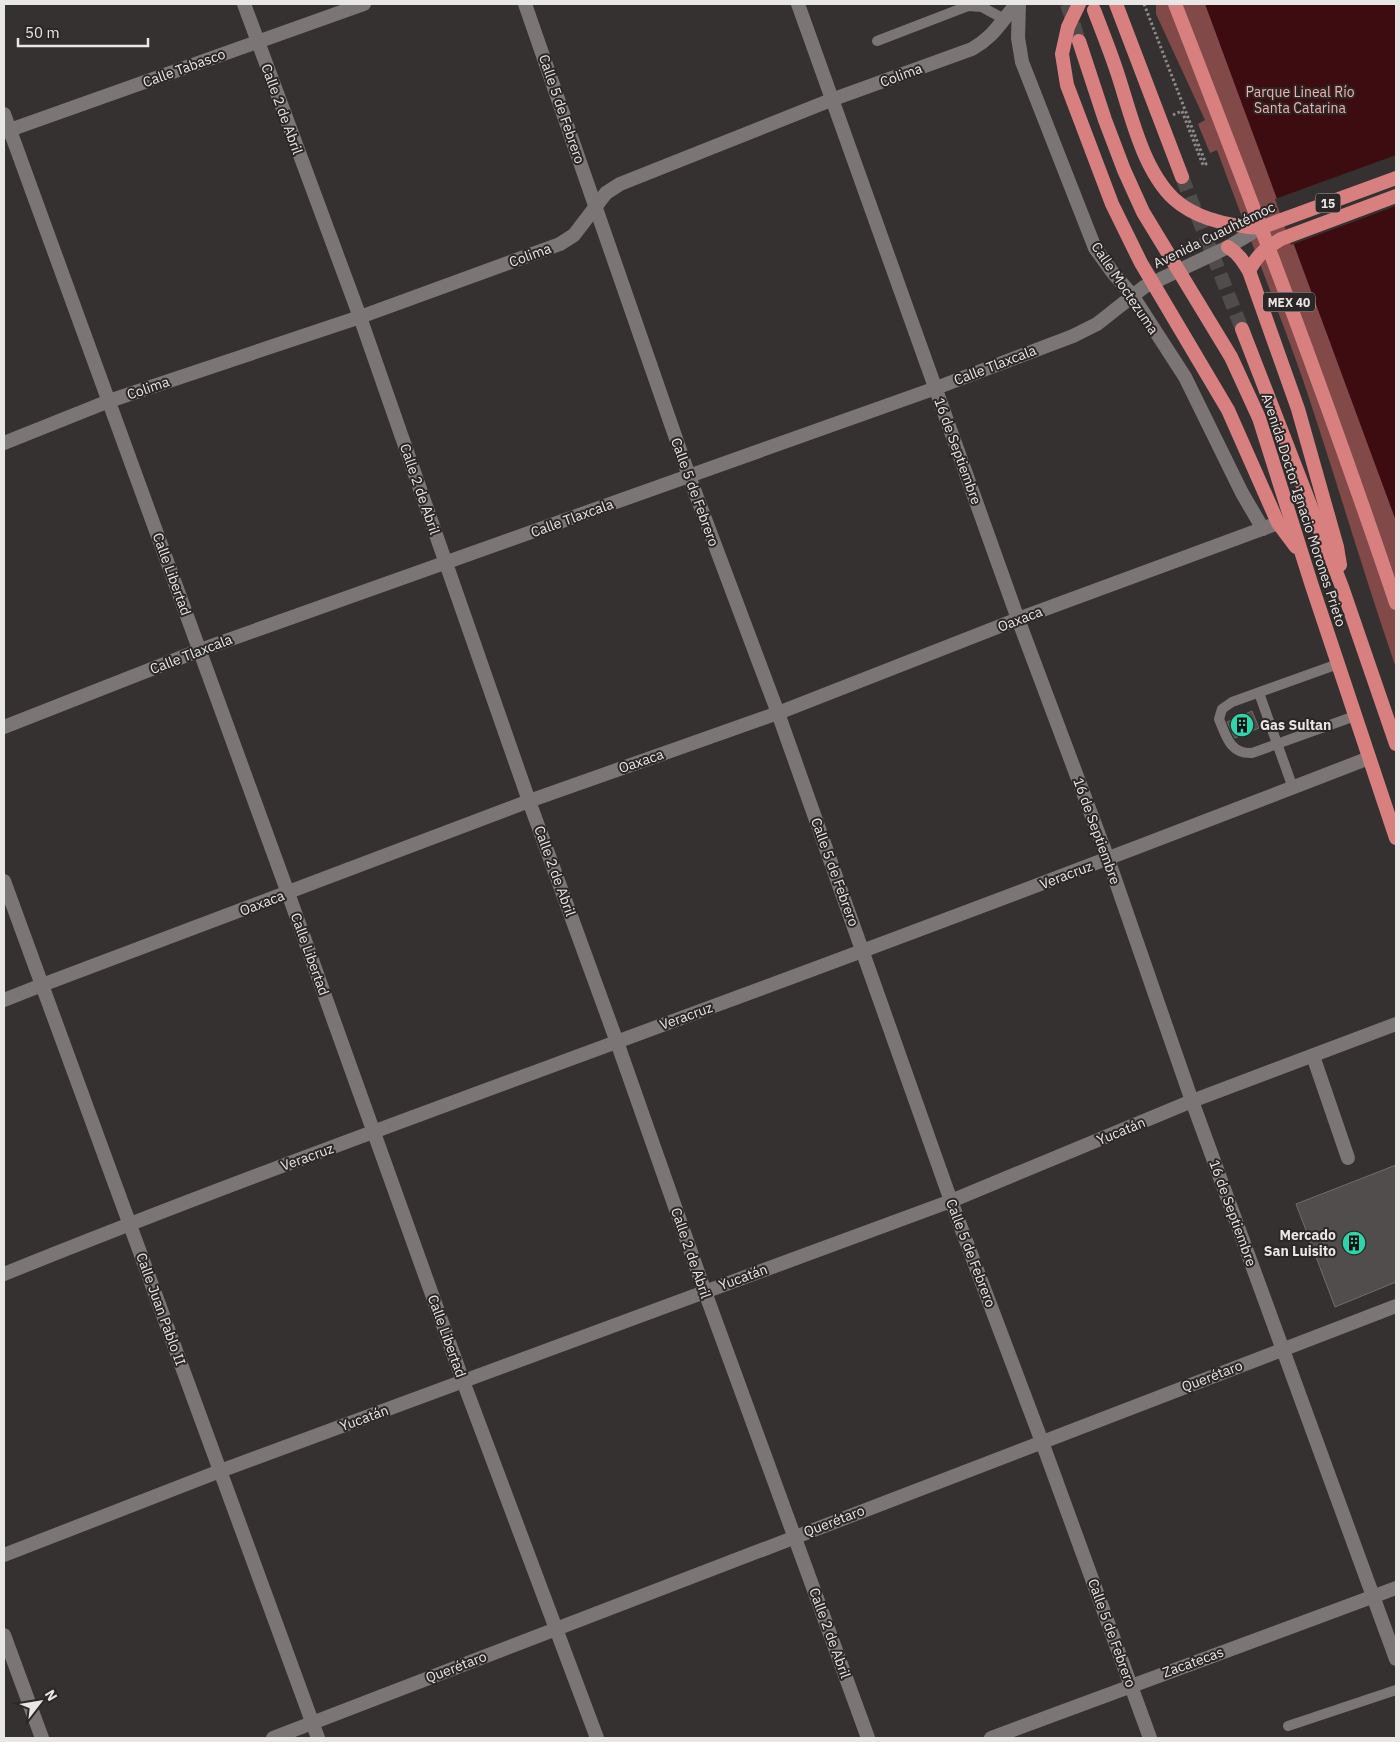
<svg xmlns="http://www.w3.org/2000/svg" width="1400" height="1742" font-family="'IBM Plex Sans',sans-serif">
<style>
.green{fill:#824949}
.water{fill:#3d0c10}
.pier{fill:#363131}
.building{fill:#524d4d;stroke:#716b6b}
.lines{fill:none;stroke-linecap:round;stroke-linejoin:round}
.trunk-tunnel{stroke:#514c4c;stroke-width:14;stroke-dasharray:14 7;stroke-linecap:butt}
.path{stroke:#8d8989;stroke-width:3;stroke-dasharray:2.5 2.5;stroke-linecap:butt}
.service{stroke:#7b7575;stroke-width:10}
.minor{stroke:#7b7575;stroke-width:14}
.tertiary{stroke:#7b7575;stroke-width:14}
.trunk{stroke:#d88080;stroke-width:14}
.labels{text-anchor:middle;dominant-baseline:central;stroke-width:4;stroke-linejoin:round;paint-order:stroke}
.shield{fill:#2c2727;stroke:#b0adad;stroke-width:1}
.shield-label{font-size:12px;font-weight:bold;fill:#e9e6e6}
.street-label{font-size:14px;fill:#e9e6e6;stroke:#2c2727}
.park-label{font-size:14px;fill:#f7afad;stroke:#2c2727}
.poi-label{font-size:14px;font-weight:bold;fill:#e9e6e6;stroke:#2c2727;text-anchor:start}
</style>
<rect width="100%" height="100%" fill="#363131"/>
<path class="green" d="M1156,4H1396V668C1363,572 1335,475 1303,380C1276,303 1245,227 1217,150L1210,153L1198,124L1205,120L1156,14Z"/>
<polygon class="water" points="1205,4 1396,4 1396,521"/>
<polygon class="pier" points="1396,155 1396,206 1291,245 1275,199"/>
<g class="building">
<polygon points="1252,711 1259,728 1235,738 1227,722"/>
<polygon points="1396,1165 1396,1282 1335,1307 1296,1204"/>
</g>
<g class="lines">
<g class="trunk-tunnel">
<polyline points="1067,4 1079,41"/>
<polyline points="1182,177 1242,329"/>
</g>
<g class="path">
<polyline points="1144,4 1206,164 1203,165"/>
<polyline points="1173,115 1182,111 1203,165"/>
</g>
<g class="service">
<polyline points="877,41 968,6 982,7 1004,19"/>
<path d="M1338,664L1232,702L1222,709L1219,719C1226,736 1230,754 1252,753L1355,716"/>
<polyline points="1259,693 1293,788"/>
<polyline points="1288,1726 1396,1690"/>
</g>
<g class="minor">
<polyline points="244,4 360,317"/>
<polyline points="1019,4 1018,38 1022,62 1095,248 1113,273 1132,295 1185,377 1242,493 1263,529"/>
<polyline points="4,114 288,893 463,1381 597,1738"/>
<polyline points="4,132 364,4"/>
<polyline points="1313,1056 1348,1158"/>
<path d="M4,1274C237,1180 474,1095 711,1007C931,926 1150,843 1369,758"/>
<polyline points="4,1555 220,1471 951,1201 1192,1101 1396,1024"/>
<polyline points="273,1738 1396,1306"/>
<polyline points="318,1738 42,985 529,801 778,713 1018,619 1278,523"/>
<polyline points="991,1738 1396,1588"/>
</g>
<g class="tertiary">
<polyline points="525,4 689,476 778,713 951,1201 1042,1442 1150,1738"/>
<polyline points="798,4 1018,619 1108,859 1192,1101 1396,1659"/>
<polyline points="360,317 529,801 617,1042 705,1292 868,1738"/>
<path d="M4,443L109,401L360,317L560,244L574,235L606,193L620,184L831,100L972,49C995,36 1000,22 1017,4"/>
<polyline points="4,727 200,650 936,388 1073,336 1097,324 1144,287 1228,247 1260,228"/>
<polyline points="4,881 42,985 4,1000"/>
<polyline points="4,1635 42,1738"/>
</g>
<g class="trunk">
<polyline points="1079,4 1068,27 1062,54 1067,85 1112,204 1141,263 1228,410 1278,523 1296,547"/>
<polyline points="1116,4 1182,177"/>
<path d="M1175,4C1252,202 1328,401 1396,603"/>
<path d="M1094,10C1102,31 1111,53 1118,75C1131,115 1143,170 1174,199C1197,220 1230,226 1260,228L1396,178"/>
<polyline points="1079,41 1105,120 1124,170 1143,212 1231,357 1259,418 1312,586 1396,838"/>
<path d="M1228,247C1238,253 1243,261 1249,271L1298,409L1337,547L1340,565"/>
<path d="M1249,271C1257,255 1266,248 1281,239L1396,196"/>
<polyline points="1242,329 1342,587 1396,744"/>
</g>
</g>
<defs>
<g id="building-disc" transform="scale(1.25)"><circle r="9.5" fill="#2ed4aa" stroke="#2c2727"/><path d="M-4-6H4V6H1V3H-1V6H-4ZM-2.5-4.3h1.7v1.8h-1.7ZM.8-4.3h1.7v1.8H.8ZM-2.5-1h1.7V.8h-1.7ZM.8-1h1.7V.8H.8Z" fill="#111"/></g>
</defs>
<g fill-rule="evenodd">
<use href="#building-disc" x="1242" y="725"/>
<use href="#building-disc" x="1354" y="1243"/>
</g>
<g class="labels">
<g class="shield">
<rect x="1315.5" y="193.5" width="25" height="19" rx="4"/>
<rect x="1263" y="292.5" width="52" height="19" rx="4"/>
</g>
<g class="shield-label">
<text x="1328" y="203">15</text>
<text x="1289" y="302">MEX 40</text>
</g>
<g class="street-label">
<text transform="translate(184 68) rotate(-20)">Calle Tabasco</text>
<text transform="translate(901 75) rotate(-20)">Colima</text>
<text transform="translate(282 109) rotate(70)">Calle 2 de Abril</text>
<text transform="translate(562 109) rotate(71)">Calle 5 de Febrero</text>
<text transform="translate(1214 235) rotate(-26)">Avenida Cuauhtémoc</text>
<text transform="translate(530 255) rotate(-20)">Colima</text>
<text transform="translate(1125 288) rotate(56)">Calle Moctezuma</text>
<text transform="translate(995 365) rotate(-21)">Calle Tlaxcala</text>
<text transform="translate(148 388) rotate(-19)">Colima</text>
<text transform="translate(958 451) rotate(70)">16 de Septiembre</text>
<text transform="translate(420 489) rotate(71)">Calle 2 de Abril</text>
<text transform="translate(695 492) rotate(70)">Calle 5 de Febrero</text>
<text transform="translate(1304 510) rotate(72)">Avenida Doctor Ignacio Morones Prieto</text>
<text transform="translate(572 518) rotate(-20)">Calle Tlaxcala</text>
<text transform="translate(172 574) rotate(70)">Calle Libertad</text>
<text transform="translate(1020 619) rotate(-21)">Oaxaca</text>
<text transform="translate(191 654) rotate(-21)">Calle Tlaxcala</text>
<text transform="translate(641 761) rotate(-19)">Oaxaca</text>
<text transform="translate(1097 831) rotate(70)">16 de Septiembre</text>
<text transform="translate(555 871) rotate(70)">Calle 2 de Abril</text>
<text transform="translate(835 872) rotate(70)">Calle 5 de Febrero</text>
<text transform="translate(1066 875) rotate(-21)">Veracruz</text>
<text transform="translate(262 903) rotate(-21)">Oaxaca</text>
<text transform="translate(310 954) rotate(70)">Calle Libertad</text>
<text transform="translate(686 1016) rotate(-20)">Veracruz</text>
<text transform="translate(1121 1131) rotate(-22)">Yucatán</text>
<text transform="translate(307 1157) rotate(-20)">Veracruz</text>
<text transform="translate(1233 1213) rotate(70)">16 de Septiembre</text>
<text transform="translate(691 1253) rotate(71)">Calle 2 de Abril</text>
<text transform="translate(971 1253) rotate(69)">Calle 5 de Febrero</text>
<text transform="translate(743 1277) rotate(-20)">Yucatán</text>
<text transform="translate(161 1309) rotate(70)">Calle Juan Pablo II</text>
<text transform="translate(447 1336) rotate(70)">Calle Libertad</text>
<text transform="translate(1212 1376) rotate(-21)">Querétaro</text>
<text transform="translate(364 1418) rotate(-20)">Yucatán</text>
<text transform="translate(834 1521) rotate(-21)">Querétaro</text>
<text transform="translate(830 1633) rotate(70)">Calle 2 de Abril</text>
<text transform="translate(1112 1633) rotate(70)">Calle 5 de Febrero</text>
<text transform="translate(1193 1662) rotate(-20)">Zacatecas</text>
<text transform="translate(456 1667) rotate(-21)">Querétaro</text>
</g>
<g class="park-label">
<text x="1300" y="92">Parque Lineal Río<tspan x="1300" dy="16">Santa Catarina</tspan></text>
</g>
<g class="poi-label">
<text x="1260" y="725">Gas Sultan</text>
<text x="1336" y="1235" text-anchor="end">Mercado<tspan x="1336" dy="16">San Luisito</tspan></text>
</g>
</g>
<rect width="1400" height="1742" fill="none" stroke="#e9e6e6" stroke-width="10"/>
<g transform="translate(40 1702) rotate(59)" stroke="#2c2727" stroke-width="4" paint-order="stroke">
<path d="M0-4L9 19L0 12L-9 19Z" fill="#e9e6e6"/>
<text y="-8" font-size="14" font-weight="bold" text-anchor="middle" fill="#e9e6e6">N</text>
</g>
<path d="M18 38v8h130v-8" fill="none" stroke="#e9e6e6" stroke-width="2.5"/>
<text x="25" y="38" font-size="15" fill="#e9e6e6" stroke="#2c2727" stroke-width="4" paint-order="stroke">50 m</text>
</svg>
